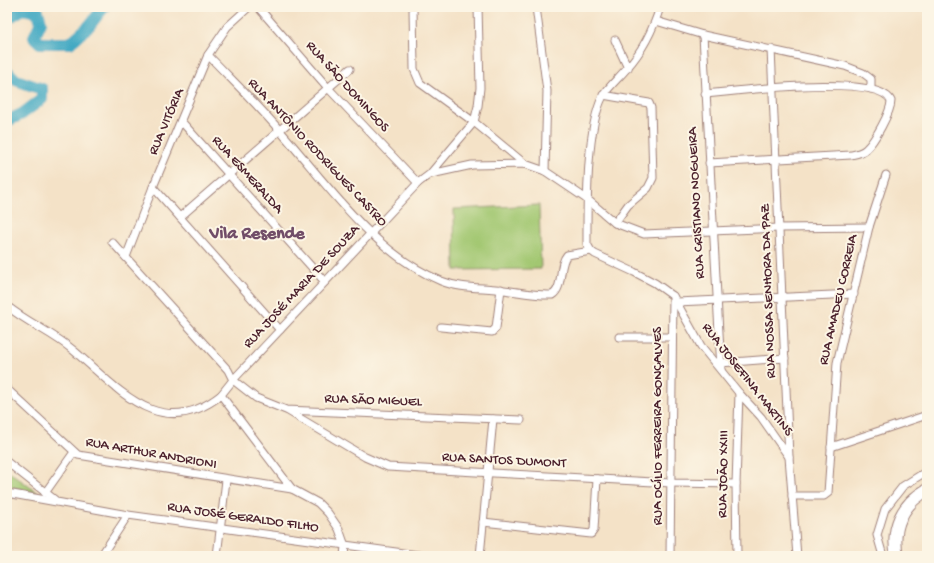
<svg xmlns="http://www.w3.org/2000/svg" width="934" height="563" font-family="'Gochi Hand',sans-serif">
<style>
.green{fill:#a2c771;stroke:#76734e}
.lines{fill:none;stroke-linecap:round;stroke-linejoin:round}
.river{stroke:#43a9c3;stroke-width:12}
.minor-casing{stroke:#9f8079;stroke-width:9}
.trunk-casing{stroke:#9f8079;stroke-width:14}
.minor{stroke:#fff;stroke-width:7}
.trunk{stroke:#fff;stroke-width:12}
.labels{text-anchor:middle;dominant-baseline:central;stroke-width:4;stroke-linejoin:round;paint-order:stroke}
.street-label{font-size:14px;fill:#4a1f2b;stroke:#fcf5e5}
.district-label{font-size:18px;font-weight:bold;fill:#714d68;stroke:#fcf5e5}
</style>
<rect width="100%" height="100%" fill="#fcf5e5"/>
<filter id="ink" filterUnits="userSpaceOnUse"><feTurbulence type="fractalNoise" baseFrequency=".025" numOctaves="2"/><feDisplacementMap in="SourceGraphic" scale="8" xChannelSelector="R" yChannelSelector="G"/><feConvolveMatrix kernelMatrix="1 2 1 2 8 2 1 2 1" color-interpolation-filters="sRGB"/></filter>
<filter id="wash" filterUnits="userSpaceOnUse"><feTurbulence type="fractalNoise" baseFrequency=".012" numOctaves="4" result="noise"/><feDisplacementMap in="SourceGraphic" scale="16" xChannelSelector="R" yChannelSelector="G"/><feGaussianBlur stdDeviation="0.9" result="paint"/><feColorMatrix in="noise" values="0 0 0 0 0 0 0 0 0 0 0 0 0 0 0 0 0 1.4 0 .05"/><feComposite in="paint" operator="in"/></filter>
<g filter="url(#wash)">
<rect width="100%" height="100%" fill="#f4e2c7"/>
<g class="green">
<polygon points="539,205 541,269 455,270 454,209"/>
<polygon points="7,470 38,493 7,486"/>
</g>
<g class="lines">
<g class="river">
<polyline points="7,19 23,9 38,12 41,22 34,37 40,43 70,43 89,26 104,7"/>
<polyline points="7,71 16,80 42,89 42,99 22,114 7,121"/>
</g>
</g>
</g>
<g filter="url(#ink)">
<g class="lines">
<g class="minor-casing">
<g id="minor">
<polyline points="258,7 329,89 418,183"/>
<polyline points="413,7 414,69 420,83 474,122 525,164"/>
<polyline points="478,7 480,88 478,106 474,122 430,174 418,183 233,380 256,398 286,410 521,420"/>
<polyline points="536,7 547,91 545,171"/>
<path d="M660,7C653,30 643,50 627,68C620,77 609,86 603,96C586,128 587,207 587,244L591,251L595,254L634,272L655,283L673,296L701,346L739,393L761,417L789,457"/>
<polyline points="656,21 703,35 845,66 863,73 871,79 871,89"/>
<polyline points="703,35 721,370"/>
<polyline points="615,40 628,68"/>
<polyline points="771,49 789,457 797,556"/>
<path d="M208,55C232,80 258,105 281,132C328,185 373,253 441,281C461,289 483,287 504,290C519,292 537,296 552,295C564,288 558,265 567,255L591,251"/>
<path d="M705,94C734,91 879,73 891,101C891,112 874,142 866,149C862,153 856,154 851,155L709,163"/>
<polyline points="603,95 643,102 649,103 651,108 653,178 648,188 628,205 615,223"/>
<polyline points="181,121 325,282"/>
<polyline points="431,174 472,165 525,164 545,171 588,200 615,223 644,234 779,228 869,227"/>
<polyline points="153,187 280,330"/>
<polyline points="180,217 350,69"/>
<polyline points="112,242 228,370 233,380 221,395 292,489 318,503 328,513 339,529 345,546 344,556"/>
<polyline points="126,257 153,187 208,55 227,27 249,7"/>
<polyline points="677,302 854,294"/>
<path d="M7,306C28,323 53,333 73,350C118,388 160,443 221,395"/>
<polyline points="441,327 492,332 496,328 501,289"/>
<polyline points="619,337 671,337"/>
<polyline points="720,363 785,358"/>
<polyline points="7,389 78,455 292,489"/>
<polyline points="288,411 365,457 388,467 671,483 736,484"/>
<polyline points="831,447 927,415"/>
<polyline points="7,462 55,500"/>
<polyline points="7,493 128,515 425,556"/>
<polyline points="45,493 74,452"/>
<polyline points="792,496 824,496 828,493 837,363 869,227 886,175"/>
<polyline points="483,522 591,534 594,530 597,479"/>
<polyline points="101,556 128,515"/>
<polyline points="217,556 226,480"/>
<polyline points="480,556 493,419"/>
<polyline points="670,556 673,296"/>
<polyline points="737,556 736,484 739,393"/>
<polyline points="883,556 877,535 885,509 903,486 927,471"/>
</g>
</g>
<g class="trunk-casing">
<path id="trunk" d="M897,556C891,528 902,504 927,490"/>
</g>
<use href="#minor" class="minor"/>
<use href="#trunk" class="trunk"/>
</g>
</g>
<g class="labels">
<g class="street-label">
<text transform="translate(347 87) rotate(48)">RUA SÃO DOMINGOS</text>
<text transform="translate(167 122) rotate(-67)">RUA VITÓRIA</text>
<text transform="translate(317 153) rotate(47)">RUA ANTÔNIO RODRIGUES CASTRO</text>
<text transform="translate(247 175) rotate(48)">RUA ESMERALDA</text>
<text transform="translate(697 203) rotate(-93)">RUA CRISTIANO NOGUEIRA</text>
<text transform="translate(302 287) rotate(-47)">RUA JOSÉ MARIA DE SOUZA</text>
<text transform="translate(769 291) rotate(-92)">RUA NOSSA SENHORA DA PAZ</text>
<text transform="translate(839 300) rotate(-77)">RUA AMADEU CORREIA</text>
<text transform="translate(747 380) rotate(52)">RUA JOSEFINA MARTINS</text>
<text transform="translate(373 401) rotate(2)">RUA SÃO MIGUEL</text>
<text transform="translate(658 426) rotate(-90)">RUA OCÍLIO FERREIRA GONÇALVES</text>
<text transform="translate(151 454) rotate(10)">RUA ARTHUR ANDRIONI</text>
<text transform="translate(504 461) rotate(3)">RUA SANTOS DUMONT</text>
<text transform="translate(724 474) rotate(-89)">RUA JOÃO XXIII</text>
<text transform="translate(243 518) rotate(8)">RUA JOSÉ GERALDO FILHO</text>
</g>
<g class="district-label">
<text x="257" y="234">Vila Resende</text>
</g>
</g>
<rect width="934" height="563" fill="none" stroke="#fcf5e5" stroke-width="24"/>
</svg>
